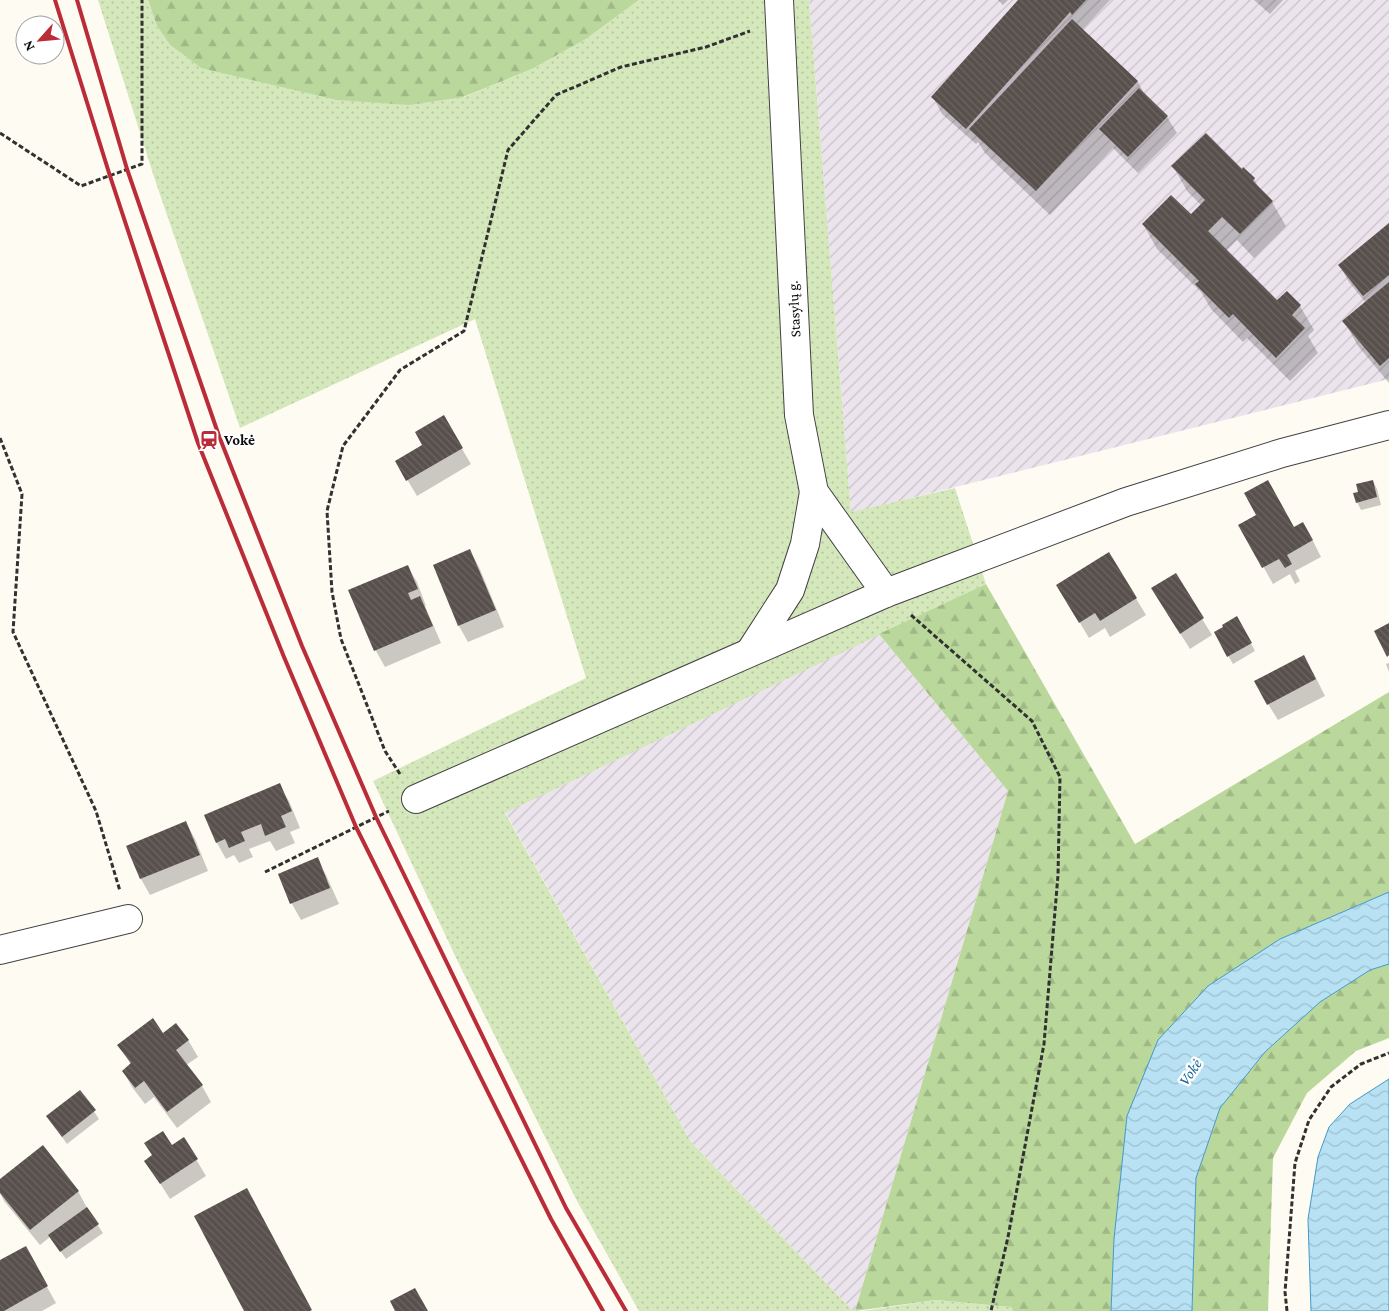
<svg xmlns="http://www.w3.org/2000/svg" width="1389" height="1311" font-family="'Crimson Pro',serif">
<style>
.industrial{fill:url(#industrial-furrows)}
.grass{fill:url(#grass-dots)}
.forest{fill:url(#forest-firs)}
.water{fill:url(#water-waves);stroke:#4299c8}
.shadow{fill:#0003}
.building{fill:url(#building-back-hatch)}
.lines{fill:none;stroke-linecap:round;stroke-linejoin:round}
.minor-casing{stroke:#424242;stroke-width:30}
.path{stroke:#313131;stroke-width:3;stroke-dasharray:5 2.5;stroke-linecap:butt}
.minor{stroke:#fff;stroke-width:28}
.rail{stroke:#bb2c39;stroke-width:4}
.labels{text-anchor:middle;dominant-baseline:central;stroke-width:5;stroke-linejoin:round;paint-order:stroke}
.street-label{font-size:15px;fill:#0f0f0f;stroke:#fff}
.poi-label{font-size:15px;font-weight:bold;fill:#0f0f0f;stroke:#fff;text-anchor:start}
.water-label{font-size:16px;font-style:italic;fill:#1c6b9d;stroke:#fff}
</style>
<defs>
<pattern id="industrial-furrows" width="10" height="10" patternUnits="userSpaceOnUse" patternTransform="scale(1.25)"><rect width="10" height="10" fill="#ece4ed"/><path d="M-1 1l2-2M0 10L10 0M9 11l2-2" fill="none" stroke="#c9c2ca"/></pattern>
<pattern id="grass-dots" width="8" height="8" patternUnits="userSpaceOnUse" patternTransform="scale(1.25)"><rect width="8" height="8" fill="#d5e8bc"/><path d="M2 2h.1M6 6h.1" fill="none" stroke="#b6c6a0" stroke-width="1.8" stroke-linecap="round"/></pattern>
<pattern id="forest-firs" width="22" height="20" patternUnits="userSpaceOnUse" patternTransform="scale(1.25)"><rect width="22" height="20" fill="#bad89c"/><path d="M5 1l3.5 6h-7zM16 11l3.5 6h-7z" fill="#9fb885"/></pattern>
<pattern id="water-waves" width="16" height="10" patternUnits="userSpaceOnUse" patternTransform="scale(1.25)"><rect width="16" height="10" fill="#b8e1f4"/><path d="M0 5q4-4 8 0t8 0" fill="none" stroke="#9dc0d0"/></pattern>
<pattern id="building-back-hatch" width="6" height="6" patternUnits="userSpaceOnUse" patternTransform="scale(1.25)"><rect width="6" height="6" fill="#58504c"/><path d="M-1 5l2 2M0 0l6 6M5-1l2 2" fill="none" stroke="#6b6561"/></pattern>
</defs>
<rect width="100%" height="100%" fill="#fefbf2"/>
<g class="industrial">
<polygon points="809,0 1389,0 1389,379 851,513"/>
<polygon points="879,634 1008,791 855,1311 853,1311 691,1142 505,812"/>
</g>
<g class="grass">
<polygon points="98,0 148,0 157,26 170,45 201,68 464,97 532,69 586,39 639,0 809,0 851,512 955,488 986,584 505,813 691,1142 853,1311 639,1311 577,1201 458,962 373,781 586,678 475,319 240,428 155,180"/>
<polygon points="936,1300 1011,1307 1013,1311 862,1311"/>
</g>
<g class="forest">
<polygon points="148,0 639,0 586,39 532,69 463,97 409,105 337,100 201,68 170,45 157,26"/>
<polygon points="986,584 1135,844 1389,692 1389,892 1280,939 1114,1239 1111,1311 1013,1311 1011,1307 936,1300 855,1311 1008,791 879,634"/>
<polygon points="1389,964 1389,1038 1356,1051 1307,1093 1273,1158 1268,1311 1192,1311 1196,1178 1220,1108 1265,1052 1320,1002 1370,970"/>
</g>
<g class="water">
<polygon points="1389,892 1389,964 1370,970 1320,1002 1265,1052 1220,1108 1196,1178 1192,1311 1111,1311 1114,1239 1127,1116 1158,1040 1208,986 1280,939"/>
<polygon points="1389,1079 1389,1311 1311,1311 1308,1219 1318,1157 1329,1127 1350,1104"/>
</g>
<g class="shadow">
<polygon points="998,0 1008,0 1003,5"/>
<polygon points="1020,0 1110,0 1082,30 1138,82 1145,95 1167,117 1177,133 1138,173 1113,148 1050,215 985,153 978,142 976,144 942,114 933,97"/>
<polygon points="1254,0 1283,0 1270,14"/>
<polygon points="1173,166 1242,171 1254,179 1259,188 1272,202 1286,226 1254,258 1237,240 1226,251 1277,302 1287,292 1300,306 1314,330 1308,336 1318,353 1290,381 1247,338 1243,342 1211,309 1201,292 1157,249 1143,224 1191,216 1201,205 1187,191"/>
<polygon points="1389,225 1389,383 1358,346 1344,321 1366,303 1349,282 1340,266"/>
<polygon points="443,417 471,464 417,496 396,461 424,446"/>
<polygon points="1373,481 1377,489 1381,505 1361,510 1357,502 1360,493"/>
<polygon points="1240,525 1294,528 1312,539 1321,557 1295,571 1300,581 1295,584 1290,574 1273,584"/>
<polygon points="470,551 479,567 504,627 468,642 459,626"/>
<polygon points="1109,554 1146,615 1110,637 1105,628 1089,638 1067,601"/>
<polygon points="407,566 417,582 426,606 425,606 441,643 385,667 376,651 350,591"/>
<polygon points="1175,575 1212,635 1190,649 1152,589"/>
<polygon points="1237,618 1255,651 1233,664 1215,633"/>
<polygon points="1389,663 1389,672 1386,664"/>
<polygon points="1313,672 1325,696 1278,720 1268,704"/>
<polygon points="279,785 289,801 300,828 290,832 295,843 276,851 270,841 249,849 253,857 239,863 234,855 226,859 217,843 205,816"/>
<polygon points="186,823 195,839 208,871 150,895 141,879 128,847"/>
<polygon points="317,859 326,875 339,904 301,920 292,904 279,874"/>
<polygon points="163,1035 188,1040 198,1057 186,1065 202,1086 211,1102 177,1128 154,1097 145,1104 132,1087 123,1071 131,1065 119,1045"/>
<polygon points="80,1091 99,1119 67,1144 48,1117"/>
<polygon points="184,1139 206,1176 170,1199 146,1161"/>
<polygon points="0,1181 78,1191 87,1208 86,1208 103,1233 66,1259 50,1237 40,1245 4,1201 0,1193"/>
<polygon points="25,1248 56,1303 42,1311 0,1311 0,1262"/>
</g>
<g class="building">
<polygon points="1018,0 1086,0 1072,15 1070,12 966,129 931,97"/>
<polygon points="1072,19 1138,81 1036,191 969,129"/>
<polygon points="1139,88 1168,116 1128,157 1099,129"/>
<polygon points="1206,133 1242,169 1243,167 1255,178 1253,181 1273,201 1240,234 1222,217 1208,231 1277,300 1287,291 1301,305 1292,315 1305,328 1276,358 1233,314 1229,318 1195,284 1199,281 1142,224 1171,195 1191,214 1205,200 1171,166"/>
<polygon points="1389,223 1389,275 1363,296 1338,265"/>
<polygon points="1389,282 1389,358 1380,366 1342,321"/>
<polygon points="444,415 463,448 406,481 395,461 422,445 415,432"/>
<polygon points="1268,480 1294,527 1303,522 1313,540 1287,555 1292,564 1285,568 1279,559 1262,568 1238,525 1256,515 1244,493"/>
<polygon points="1373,480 1377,497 1356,503 1353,493 1358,492 1356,484"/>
<polygon points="470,549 496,610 458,626 433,565"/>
<polygon points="1109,552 1137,598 1100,621 1095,613 1079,623 1056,585"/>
<polygon points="408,565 418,589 408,593 411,600 420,596 433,626 374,651 348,590"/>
<polygon points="1176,573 1204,618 1180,634 1151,588"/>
<polygon points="1237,616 1252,643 1227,657 1214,632 1223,627 1222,625"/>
<polygon points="1389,623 1389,655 1387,657 1374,631"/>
<polygon points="1304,655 1316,679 1267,705 1254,681"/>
<polygon points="280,783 292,811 281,816 286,827 265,836 261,824 241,832 245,841 229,848 225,839 216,843 204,815"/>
<polygon points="186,821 200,855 140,879 126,846"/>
<polygon points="318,857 330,888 290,904 278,874"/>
<polygon points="153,1018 163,1033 176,1023 189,1040 176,1050 203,1085 167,1112 144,1081 135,1088 122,1071 131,1063 117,1045"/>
<polygon points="80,1090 96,1110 62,1137 46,1116"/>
<polygon points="163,1131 172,1145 184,1137 198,1159 160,1184 144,1161 152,1155 144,1143"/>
<polygon points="43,1145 79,1191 30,1230 0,1193 0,1179"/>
<polygon points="247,1188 312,1310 310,1311 244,1311 194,1216"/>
<polygon points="87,1207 99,1224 60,1252 48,1235"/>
<polygon points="26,1246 48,1286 4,1311 0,1311 0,1260"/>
<polygon points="415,1288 428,1311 395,1311 390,1301"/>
</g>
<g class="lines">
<g class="minor-casing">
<g id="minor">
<polyline points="779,0 799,415 814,492 886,593"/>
<polyline points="750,652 790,590 805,544 814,492"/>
<polyline points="416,799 886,593 1126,502 1282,453 1389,425"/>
<polyline points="0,950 128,919"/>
</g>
</g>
<g class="path">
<polyline points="0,133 81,186 142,164 142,0"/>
<polyline points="0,438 22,494 13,632 96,811 120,891"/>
<polyline points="911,615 1032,721 1060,777 1058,875 1044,1044 1008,1237 991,1311"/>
<polyline points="400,774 385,751 341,639 332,592 327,511 343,446 400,370 464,331 508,150 556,95 621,67 706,47 750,31"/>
<polyline points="265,872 389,811"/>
<polyline points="1287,1311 1285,1292 1295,1163 1309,1120 1331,1087 1361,1064 1389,1053"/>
</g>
<use href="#minor" class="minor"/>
<g class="rail">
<polyline points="55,0 110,176 198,443 284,657 356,827 551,1219 603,1311"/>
<polyline points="77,0 127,169 219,436 302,646 376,817 566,1208 626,1311"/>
</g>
</g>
<defs>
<g id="station-bare" transform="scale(1.5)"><path d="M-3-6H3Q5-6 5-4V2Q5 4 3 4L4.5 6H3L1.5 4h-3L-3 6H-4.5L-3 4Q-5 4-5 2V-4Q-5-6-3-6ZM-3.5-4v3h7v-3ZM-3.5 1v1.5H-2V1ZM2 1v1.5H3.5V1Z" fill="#bb2c39" stroke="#fff" stroke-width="2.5" paint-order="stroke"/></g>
</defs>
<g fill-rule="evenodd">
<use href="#station-bare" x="209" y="440"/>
</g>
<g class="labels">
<g class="street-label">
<text transform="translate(794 309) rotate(-93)">Stasylų g.</text>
</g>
<g class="poi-label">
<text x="224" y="440">Vokė</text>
</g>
<g class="water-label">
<text transform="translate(1190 1072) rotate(-55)">Vokė</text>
</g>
</g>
<g transform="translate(40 40) rotate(243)"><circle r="24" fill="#ffffff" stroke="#9f9f9f"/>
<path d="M0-4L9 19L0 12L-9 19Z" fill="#bb2c39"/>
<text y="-8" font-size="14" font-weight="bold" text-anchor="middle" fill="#0f0f0f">N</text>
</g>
</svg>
